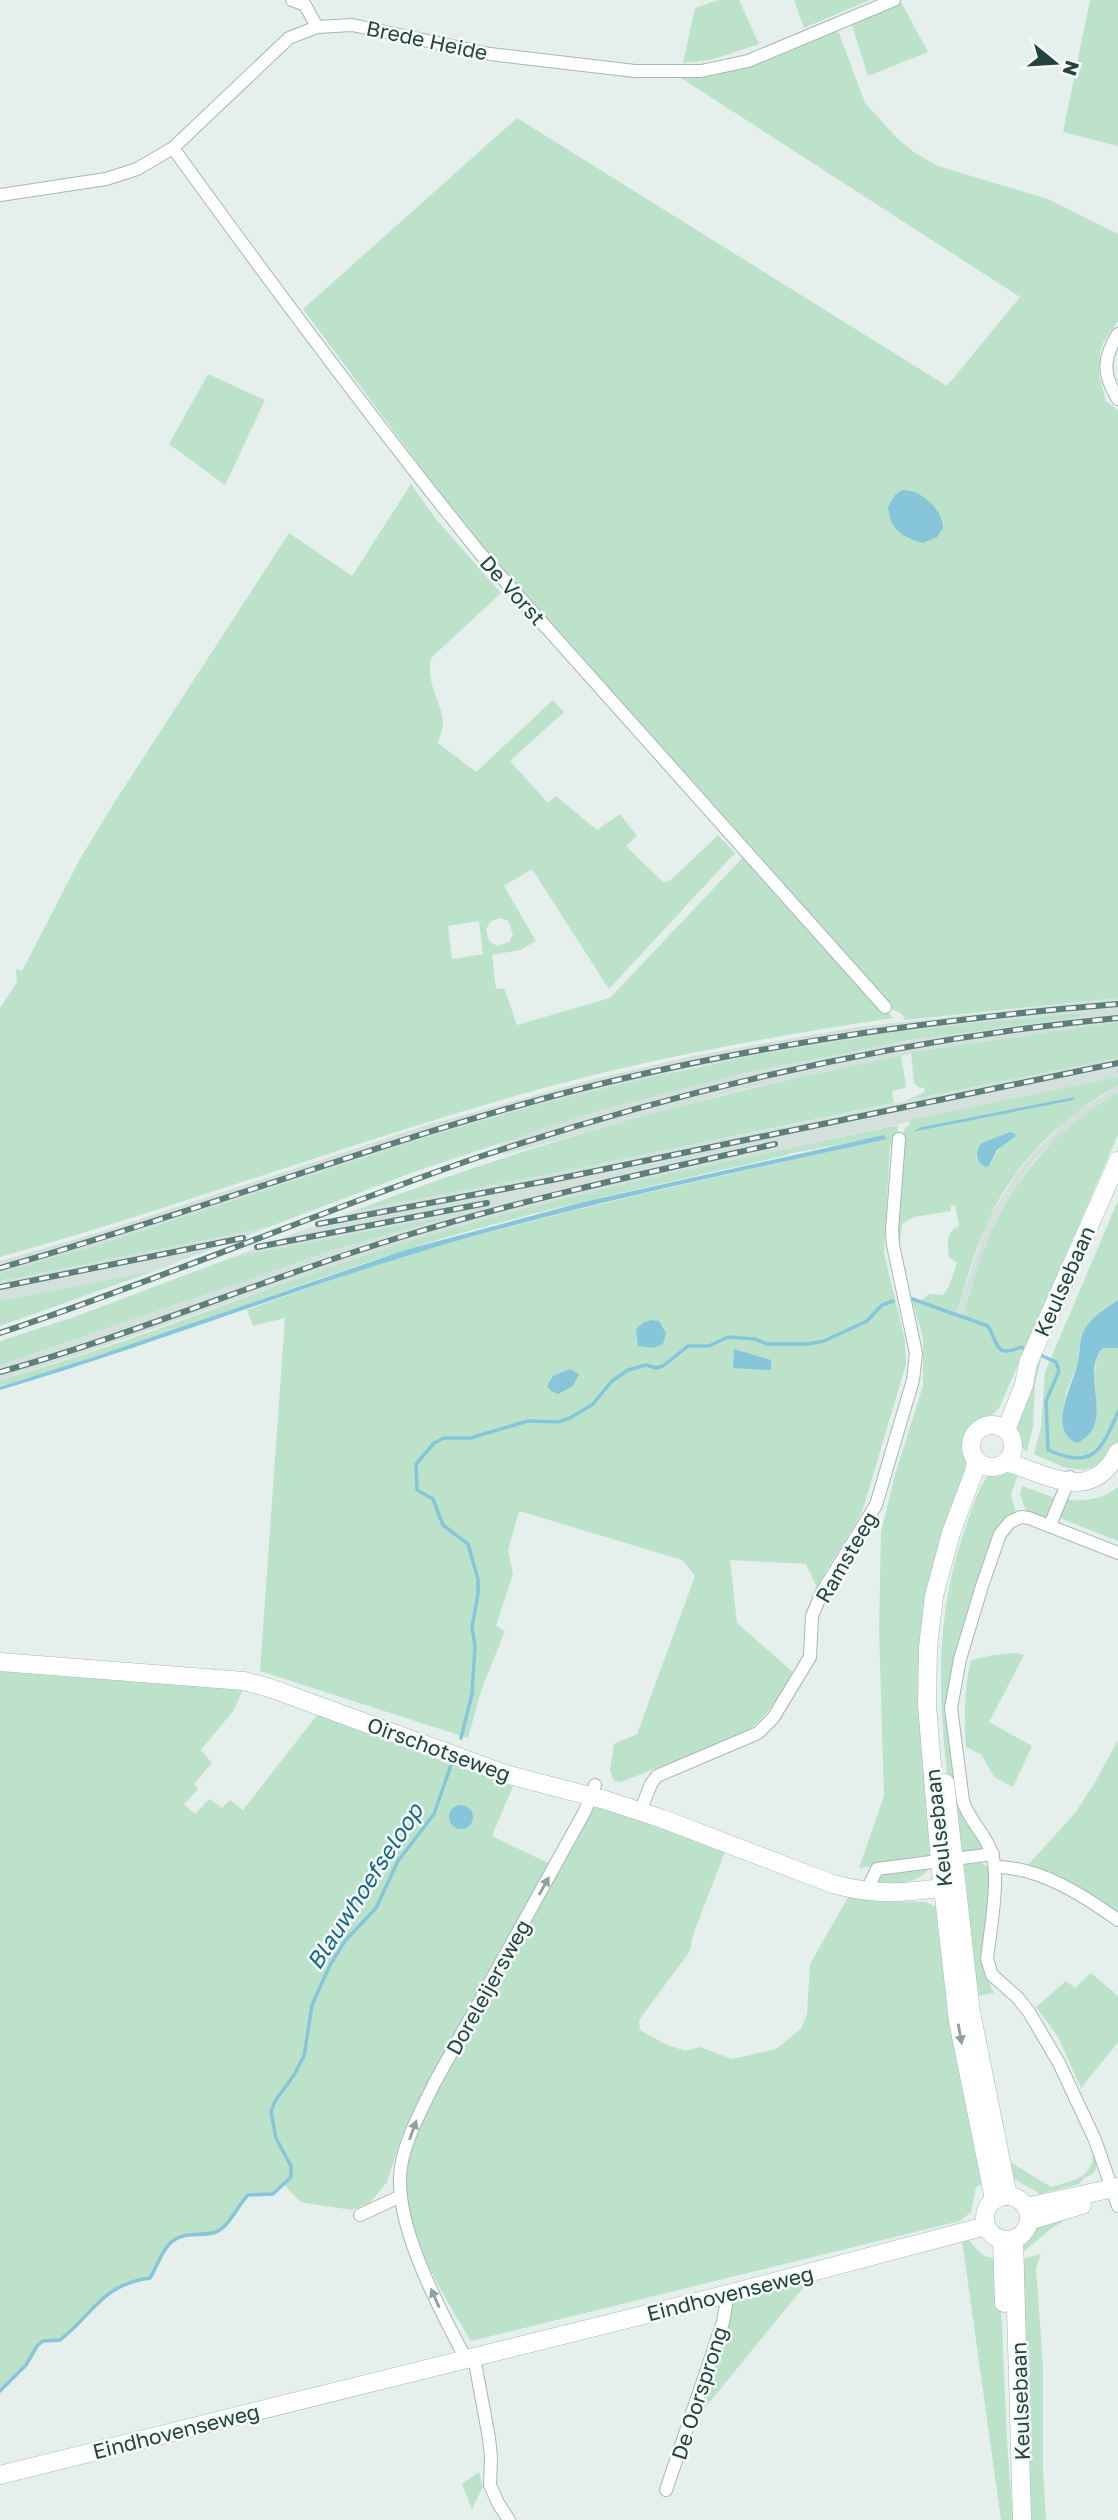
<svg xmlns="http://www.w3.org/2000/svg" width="1118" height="2520" font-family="'Golos Text',sans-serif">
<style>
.built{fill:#d3e0db}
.green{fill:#bce3ca;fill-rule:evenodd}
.water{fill:#87c5da}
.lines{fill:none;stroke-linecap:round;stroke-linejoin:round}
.stream{stroke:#87c5da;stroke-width:3.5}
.street-casing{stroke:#a6b8b4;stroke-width:14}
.secondary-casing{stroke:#a2bdb6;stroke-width:19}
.street{stroke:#fff;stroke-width:12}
.secondary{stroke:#fff;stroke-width:18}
.rail-casing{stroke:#5c7f79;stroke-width:6}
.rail{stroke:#f6fbf9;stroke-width:3.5;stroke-dasharray:10;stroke-linecap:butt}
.oneway{fill:#90a29e}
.labels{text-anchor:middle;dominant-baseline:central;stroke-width:5;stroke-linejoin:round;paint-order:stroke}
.street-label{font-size:21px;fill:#21443e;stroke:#f6fbf9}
.water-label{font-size:23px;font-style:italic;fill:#136988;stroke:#f6fbf9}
</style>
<rect width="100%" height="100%" fill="#e5efec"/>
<g class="built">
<polygon points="1118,998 1118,1022 911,1052 911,1054 740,1090 503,1155 500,1145 504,1141 602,1110 658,1094 736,1075 888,1044 964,1031 1079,1017 1079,1013 895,1033 695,1067 593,1091 427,1137 101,1244 0,1273 0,1261 97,1233 424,1126 590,1080 693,1056 858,1027"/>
<polygon points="1118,1058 1118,1077 774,1151 461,1226 342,1263 79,1355 0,1380 0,1365 337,1249 442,1218 233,1257 354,1211 550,1174"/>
<polygon points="1118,1086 1118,1093 1075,1122 1037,1157 1022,1177 994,1225 963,1317 956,1315 987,1221 1017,1173 1033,1153 1071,1116"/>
<polygon points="269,1227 154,1271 0,1301 0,1281"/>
</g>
<g class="green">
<polygon points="718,0 739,0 759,44 711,60 683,63 695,8"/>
<polygon points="794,0 870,0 804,28"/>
<polygon points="1090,0 1118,0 1118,146 1063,132"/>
<polygon points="901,2 928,52 868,76 852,25"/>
<path d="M836,31L839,33L865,103L899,140L915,153L938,166L1048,199L1118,234V321L1103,343L1100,353L1099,376L1106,401L1118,410V998L905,1020L902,1014L890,1008L746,846L663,748L492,559L427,476L303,309L517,118L947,386L1020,297L681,78C734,74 787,49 836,31Z"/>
<polygon points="208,374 265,400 225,485 169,444"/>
<path d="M411,484L435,518L501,593L431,658C425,686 445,706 443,726C442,732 439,738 438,743L476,772L553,700L564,712L510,761L548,803L556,796L597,830L620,814L637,836L626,846L663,882L671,880L718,835L735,853L609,989L532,869L504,886L536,941L520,950L492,955L496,989L504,988L517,1025L610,998L746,854L893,1018C774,1036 656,1057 540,1089C358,1139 182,1207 0,1257V1008L17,982L16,969L22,971L80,859L114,803L289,533L352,576ZM500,918L508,921L513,934L509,942L497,946L489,941L486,929L491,921ZM479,921L483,954L452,959L448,926Z"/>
<polygon points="1079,1013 1080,1017 909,1040 736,1075 602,1110 533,1132 411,1173 269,1227 0,1281 0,1273 101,1244 427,1137 545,1103 647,1078 763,1054 895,1032"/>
<polygon points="1118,1022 1118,1058 905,1101 925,1092 924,1088 918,1087 914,1083 911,1052"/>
<path d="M901,1056L906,1085L905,1088L892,1091L894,1103L550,1174L354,1211C528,1144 713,1093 901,1056Z"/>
<path d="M1118,1077V1086C1062,1116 1013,1164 987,1223C974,1252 966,1284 956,1314L962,1317C971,1295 975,1272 984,1250C1009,1183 1055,1128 1118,1093V1135L1000,1406C991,1422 972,1420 965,1440L970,1465L937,1574L933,1858L859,1868L884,1796L879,1630L881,1532L895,1475L923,1386V1337L912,1301L919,1302L929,1294L943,1295L949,1286L957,1263L949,1257C948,1243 944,1234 959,1226L955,1205L951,1206V1211L914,1217L902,1224L900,1243L894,1241L904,1129L910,1124V1120ZM1014,1133L1016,1135C1011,1142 1001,1145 997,1152C992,1159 994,1163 986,1167L982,1143Z"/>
<path d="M898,1125L896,1146H890L884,1253L905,1340L906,1364L863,1509C850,1537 830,1560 817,1588L806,1564L730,1560L737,1623L793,1672C778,1697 767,1719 741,1735L621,1782L614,1781L610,1771L614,1744L637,1734L695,1576L682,1560L519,1511L508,1550L513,1574L496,1626L505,1631L482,1688L468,1738L260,1671L285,1318L253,1326L247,1310C300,1291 353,1271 407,1255C565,1209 726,1175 886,1139L885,1136L787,1154L788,1155C659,1185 528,1211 402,1251C267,1294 136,1348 0,1387V1380C136,1342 266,1286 400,1244C563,1194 732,1160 898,1125Z"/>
<polygon points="1118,1201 1118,1300 1091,1321 1079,1347 1078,1363 1066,1393 1063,1412 1095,1371 1097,1357 1103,1348 1118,1348 1118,1442 1113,1452 1095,1467 1082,1470 1063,1467 1034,1454 1041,1427 1045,1372"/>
<polygon points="455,1215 337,1249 0,1365 0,1341 77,1316 233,1257"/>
<polygon points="154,1271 0,1326 0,1301"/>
<path d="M1042,1356L1035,1384L1033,1427L1027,1451C997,1434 1032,1378 1042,1356Z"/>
<path d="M1008,1467L1020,1468L1011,1495L1017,1516L1007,1521L954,1669L957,1794L983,1846L980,1852L957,1857C944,1745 926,1646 963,1535C970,1515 976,1494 987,1476Z"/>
<polygon points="1022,1486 1055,1498 1048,1517 1044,1519 1027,1514 1020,1494"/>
<path d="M1118,1487V1541L1057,1517L1063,1499C1084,1502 1101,1500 1118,1487Z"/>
<path d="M1017,1653L1024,1655L989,1722L1032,1746L1013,1787L994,1777L982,1755L966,1747C964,1717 964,1689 971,1660L994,1655Z"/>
<path d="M0,1671L243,1689L234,1710L201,1750L212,1763L194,1784L198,1789L184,1804L195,1814L209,1799L222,1808L230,1800L243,1810L317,1715L451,1765L514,1784L492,1836L550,1864L418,2101L402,2135L387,2182L370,2203L352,2210L305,2203L300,2201L284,2185L273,2194L248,2195C237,2205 229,2227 216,2232C208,2235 197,2234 188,2235C164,2238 161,2260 150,2278C100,2285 94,2314 60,2340L43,2341L37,2346L26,2365L0,2391Z"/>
<polygon points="1118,1740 1118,1915 1027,1866 1075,1813 1094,1784"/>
<path d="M600,1804L726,1849L693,1935L690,1951L639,2020L640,2030L665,2044L685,2051L700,2047L732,2059L776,2049L801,2029L807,2014L810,1964L850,1894L882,1901L926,1902L941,1910L987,2181L976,2187L971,2212L960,2221L471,2341C447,2302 408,2237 405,2191C401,2131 468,2031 498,1978C530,1921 563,1863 595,1806Z"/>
<path d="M981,1863L987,1866L990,1872C988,1905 977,1964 994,1993L973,1997L958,1865Z"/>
<path d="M931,1866C920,1884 894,1885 875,1883C886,1866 913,1869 931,1866Z"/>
<polygon points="1091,1973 1118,1996 1118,2042 1081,2088 1057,2035 1036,2007 1066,1981 1075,1988"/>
<path d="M1094,2154L1097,2165L1094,2173L1084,2178L1079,2184L1040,2194L1011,2177L1002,2157L1051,2187C1072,2181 1091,2179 1094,2154Z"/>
<polygon points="1080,2211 1052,2228 1023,2252 1022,2245 1034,2228"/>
<path d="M966,2238L984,2256L997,2259C1006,2346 1003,2433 1014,2520H1001L962,2240Z"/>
<polygon points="1041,2254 1036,2268 1043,2366 1043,2470 1046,2520 1030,2520 1018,2260"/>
<polygon points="811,2278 695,2420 736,2297"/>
<polygon points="479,2472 483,2487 472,2509 462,2484"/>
</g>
<g class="water">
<path d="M902,490C920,489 943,509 943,528L937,537L923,543C902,537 890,530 888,507L895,495Z"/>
<polygon points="1075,1097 1073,1100 912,1132 922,1127"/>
<path d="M1010,1132L1016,1134L1015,1137L997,1150L989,1166L986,1167C975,1162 975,1151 982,1143Z"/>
<path d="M884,1135L887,1139C725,1175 561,1208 403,1257C267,1299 136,1350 0,1390V1387L100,1355L405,1250L583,1202Z"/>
<path d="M1118,1300V1348H1103C1078,1375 1118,1424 1077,1443C1046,1429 1074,1383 1078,1362C1080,1351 1079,1339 1085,1329C1091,1317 1107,1308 1118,1300Z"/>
<polygon points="652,1320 659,1321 666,1333 663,1344 654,1348 638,1346 636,1329 644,1322"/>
<polygon points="734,1349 771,1360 771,1370 733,1368"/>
<polygon points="570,1369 579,1374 573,1386 558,1394 551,1391 547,1386 553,1376"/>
<circle cx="461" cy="1817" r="12"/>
</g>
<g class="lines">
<g class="stream">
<path d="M912,1299L988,1326C999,1345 995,1358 1021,1347L1028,1350"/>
<path d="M1038,1354L1056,1362L1059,1371L1046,1401L1048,1450C1093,1470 1101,1451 1118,1412"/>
<polyline points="461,1738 472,1694 475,1646 472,1627 478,1594 478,1579 468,1544 443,1525 433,1499 417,1490 416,1464 434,1443 444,1438 470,1438 528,1421 558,1422 570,1418 593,1404 612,1381 628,1370 646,1365 656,1368 663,1366 688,1346 709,1346 728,1337 755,1339 767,1344 808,1344 824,1341 867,1321 882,1305 893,1301"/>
<path d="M0,2391L26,2365L37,2346L43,2341L60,2340C94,2314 100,2285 150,2278C161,2260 164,2238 188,2235C197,2234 208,2235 216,2232C229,2227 238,2205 248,2195L273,2194L291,2177V2166L276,2138L271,2112L275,2101L294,2075L304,2056L312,2005L330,1965L345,1941L376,1908L398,1861L434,1814L451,1765"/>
</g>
<g class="street-casing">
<g id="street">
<polyline points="292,0 305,5 317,27"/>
<path d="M173,148C272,285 373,421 479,552L885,1007"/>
<polyline points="0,195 106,179 137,169 173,148 289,38 317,27 352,25 490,54 635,71 701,71 748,61 894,0"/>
<path d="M1118,334C1103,358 1102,374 1118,399"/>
<polyline points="1050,1525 1070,1477"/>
<path d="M1118,1553L1029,1518L1021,1517L1010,1522L1000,1534L982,1586L960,1659L951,1708L963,1801C969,1821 986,1834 992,1854C1000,1878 990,1932 987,1959L992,1975L1018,1998L1029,2012L1059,2063L1095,2140L1118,2206"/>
<polyline points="640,1812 651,1784 657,1776 758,1733 773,1718 810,1657 812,1616 822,1592 876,1505 913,1380 916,1353 893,1245 892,1230 899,1139"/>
<path d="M996,1867C1039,1867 1083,1895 1118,1920"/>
<polyline points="866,1892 877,1869 993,1854"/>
<polyline points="360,2215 401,2196"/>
<polyline points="474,2357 489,2438 491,2457 490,2485 498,2503 509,2520"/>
<path d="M466,2359C441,2312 398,2232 400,2178C400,2148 422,2109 435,2082L585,1811L595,1785"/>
<polyline points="666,2490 723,2322 728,2294"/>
</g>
</g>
<g class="secondary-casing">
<g id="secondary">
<circle cx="992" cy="1446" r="21"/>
<polyline points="1006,1430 1024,1385 1028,1363 1118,1161"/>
<polyline points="976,1460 974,1472 951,1533 934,1596 928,1647 927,1705 940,1862 958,2021 994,2199"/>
<path d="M1006,1462C1047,1474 1091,1505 1118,1452"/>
<path d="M0,1662L244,1681L270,1688L505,1774L605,1800L663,1819L833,1884C879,1897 910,1892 956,1886"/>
<polyline points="945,1783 971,2012 1008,2196"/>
<circle cx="1007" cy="2218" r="22"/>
<polyline points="1026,2207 1118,2187"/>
<polyline points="1029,2221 1082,2205"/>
<polyline points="1014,2239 1022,2520"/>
<polyline points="1002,2240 1004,2303"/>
<polyline points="0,2475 728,2294 986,2226"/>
</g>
</g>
<use href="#street" class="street"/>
<use href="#secondary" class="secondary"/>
<g class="rail-casing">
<g id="rail">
<polyline points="318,1224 552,1180 1118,1063"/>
<polyline points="257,1247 487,1203"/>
<path d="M0,1268C182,1217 359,1149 542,1099C730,1048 924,1020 1118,1004"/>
<polyline points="0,1287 243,1238"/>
<path d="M0,1333C159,1280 314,1214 473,1159C681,1089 899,1039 1118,1018"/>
<path d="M0,1372C136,1334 266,1278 401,1237C524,1199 650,1172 775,1144"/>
</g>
</g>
<use href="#rail" class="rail"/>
</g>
<defs><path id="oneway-solid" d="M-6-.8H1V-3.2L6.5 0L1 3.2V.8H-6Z" transform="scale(1.75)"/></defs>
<g class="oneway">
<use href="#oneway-solid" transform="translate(544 1886) rotate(-61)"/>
<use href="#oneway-solid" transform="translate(960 2034) rotate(80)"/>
<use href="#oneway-solid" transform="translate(413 2130) rotate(-70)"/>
<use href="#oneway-solid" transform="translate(435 2298) rotate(-114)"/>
</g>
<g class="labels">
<g class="street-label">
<text transform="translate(427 40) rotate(12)">Brede Heide</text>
<text transform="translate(513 590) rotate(48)">De Vorst</text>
<text transform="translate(1064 1281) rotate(-66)">Keulsebaan</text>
<text transform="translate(846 1557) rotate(-60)">Ramsteeg</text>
<text transform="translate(439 1749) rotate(20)">Oirschotseweg</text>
<text transform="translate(938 1828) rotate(-96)">Keulsebaan</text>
<text transform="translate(488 1987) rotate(-61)">Doreleijersweg</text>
<text transform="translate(730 2293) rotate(-14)">Eindhovenseweg</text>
<text transform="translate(699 2393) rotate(-72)">De Oorsprong</text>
<text transform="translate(1020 2401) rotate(-92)">Keulsebaan</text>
<text transform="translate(176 2431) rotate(-14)">Eindhovenseweg</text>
</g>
<g class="water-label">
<text transform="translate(364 1886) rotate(-57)">Blauwhoefseloop</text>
</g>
</g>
<g transform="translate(1055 63) rotate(108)" stroke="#f6fbf9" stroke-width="5" paint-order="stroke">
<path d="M0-5L12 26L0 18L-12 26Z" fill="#21443e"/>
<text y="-10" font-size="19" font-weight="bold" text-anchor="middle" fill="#21443e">N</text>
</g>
</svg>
